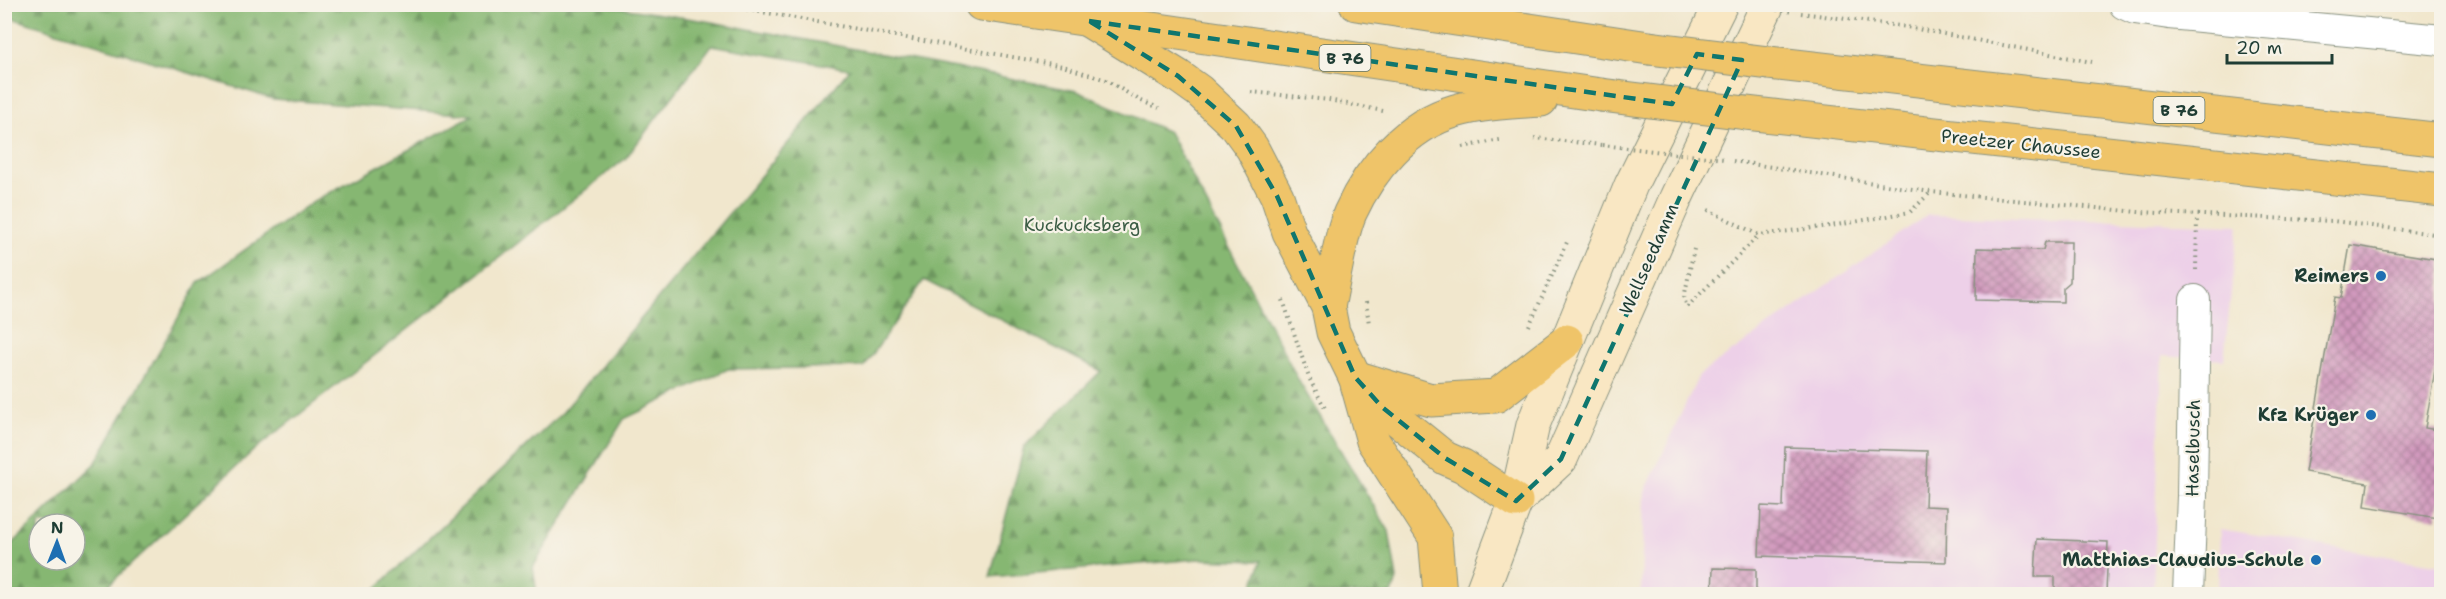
<svg xmlns="http://www.w3.org/2000/svg" width="2446" height="599" font-family="'Shantell Sans',sans-serif">
<style>
.built{fill:#edd0e8}
.forest{fill:url(#forest-firs);stroke:#527a53;stroke-width:1.5;fill-rule:evenodd}
.building{fill:url(#building-cross-hatch)}
.lines{fill:none;stroke-linecap:round;stroke-linejoin:round}
.street-casing{stroke:#889280;stroke-width:32}
.secondary-casing{stroke:#889280;stroke-width:35}
.highway-casing{stroke:#889280;stroke-width:35}
.path{stroke:#889280;stroke-width:4;stroke-dasharray:1.5 4.5;stroke-linecap:butt}
.street{stroke:#fff;stroke-width:30}
.secondary{stroke:#f9e7c3;stroke-width:33}
.highway{stroke:#efc469;stroke-width:33}
.highway-bridge-casing{stroke:#889280;stroke-width:35;stroke-linecap:butt}
.path-bridge{stroke:#889280;stroke-width:4;stroke-dasharray:1.5 4.5;stroke-linecap:butt}
.highway-bridge{stroke:#efc469;stroke-width:33}
.marked{fill:none;stroke:#0f766e;stroke-width:4.5;stroke-dasharray:12 8;stroke-linejoin:round}
.poi-dot{fill:#1f6fb2;stroke:#f7f3e8;stroke-width:2}
.labels{text-anchor:middle;dominant-baseline:central;stroke-width:4.5;stroke-linejoin:round;paint-order:stroke}
.shield{fill:#f7f3e8;stroke:#60746a;stroke-width:1.5}
.shield-label{font-size:16px;font-weight:bold;fill:#1f3d34}
.street-label{font-size:18px;fill:#1f3d34;stroke:#f7f3e8}
.park-label{font-size:18px;fill:#3a5c44;stroke:#f7f3e8}
.poi-label{font-size:18px;font-weight:bold;fill:#1f3d34;stroke:#f7f3e8;text-anchor:end}
</style>
<defs>
<pattern id="forest-firs" width="22" height="20" patternUnits="userSpaceOnUse" patternTransform="scale(1.5)"><rect width="22" height="20" fill="#86b772"/><path d="M5 1l3.5 6h-7zM16 11l3.5 6h-7z" fill="#6d965e"/></pattern>
<pattern id="building-cross-hatch" width="8" height="8" patternUnits="userSpaceOnUse" patternTransform="scale(1.5)"><rect width="8" height="8" fill="#d199bd"/><path d="M0 0l8 8M0 8l8-8" fill="none" stroke="#a97e9a"/></pattern>
</defs>
<rect width="100%" height="100%" fill="#f7f3e8"/>
<filter id="ink" filterUnits="userSpaceOnUse"><feTurbulence type="fractalNoise" baseFrequency=".0167" numOctaves="2"/><feDisplacementMap in="SourceGraphic" scale="12" xChannelSelector="R" yChannelSelector="G"/><feConvolveMatrix kernelMatrix="1 2 1 2 8 2 1 2 1" color-interpolation-filters="sRGB"/></filter>
<filter id="wash" filterUnits="userSpaceOnUse"><feTurbulence type="fractalNoise" baseFrequency=".008" numOctaves="4" result="noise"/><feDisplacementMap in="SourceGraphic" scale="24" xChannelSelector="R" yChannelSelector="G"/><feGaussianBlur stdDeviation="1.35" result="paint"/><feColorMatrix in="noise" values="0 0 0 0 0 0 0 0 0 0 0 0 0 0 0 0 0 1.4 0 .05"/><feComposite in="paint" operator="in"/></filter>
<g filter="url(#wash)">
<rect width="100%" height="100%" fill="#f1e7cd"/>
<g class="built">
<polygon points="1927,215 2238,225 2224,360 2162,356 2153,594 1641,594 1644,494 1699,375"/>
<polygon points="2220,529 2441,565 2441,594 2218,594"/>
</g>
<path class="forest" d="M4,5H602L706,21L1077,91L1169,132L1301,385L1389,531L1397,579L1392,594H1251L1261,561L1198,559L990,577L1024,447L1101,371L924,280L864,367L728,369L624,419L533,567L537,594H370L563,412L850,69L712,45L625,159L254,450L99,594H5V551L95,464L198,283L314,201L473,115L273,99L5,16ZM39,524H75V560H39Z"/>
<g id="blocks">
<g class="building">
<polygon points="2045,242 2071,242 2070,282 2063,288 2063,302 1976,300 1977,248 2043,250"/>
<polygon points="2350,245 2442,260 2442,330 2425,428 2442,431 2442,493 2437,518 2365,506 2368,483 2305,472 2335,297 2341,298"/>
<polygon points="1785,447 1927,451 1925,506 1947,507 1946,562 1759,556 1761,506 1783,507"/>
<polygon points="2037,539 2108,542 2106,594 2055,594 2055,577 2035,577"/>
<polygon points="1713,568 1756,569 1756,594 1712,594"/>
</g>
</g>
</g>
<g filter="url(#ink)">
<use href="#blocks" fill-opacity="0" stroke="#889280" stroke-width="1.5"/>
<g class="lines">
<g class="street-casing">
<g id="street">
<polyline points="2124,4 2135,9 2169,14 2442,40"/>
<polyline points="2188,594 2192,496 2195,300"/>
</g>
</g>
<g class="secondary-casing">
<g id="secondary">
<polyline points="1516,501 1561,459 1676,198 1768,4"/>
<polyline points="1481,594 1516,501 1533,425 1631,185 1721,4"/>
</g>
</g>
<g class="highway-casing">
<g id="highway">
<polyline points="981,4 1601,95"/>
<polyline points="1356,4 1649,48"/>
<polyline points="1089,21 1178,76 1199,91 1236,126 1252,148 1277,196 1289,232 1328,307 1333,332 1355,377 1382,407 1445,458 1463,466 1516,501"/>
<polyline points="1769,63 2442,140"/>
<polyline points="1746,113 2442,190"/>
<path d="M1328,307C1334,280 1340,236 1350,213C1370,169 1407,125 1455,111C1483,103 1513,102 1541,100"/>
<polyline points="1355,377 1431,400 1496,396 1567,341"/>
<polyline points="1357,384 1373,441 1435,537 1440,594"/>
</g>
</g>
<g class="path">
<polyline points="717,4 1063,66 1106,80 1139,100 1159,108"/>
<polyline points="1801,13 1907,27 2092,62"/>
<polyline points="1251,92 1329,100 1383,111"/>
<polyline points="1534,138 1602,145"/>
<polyline points="1463,147 1500,140"/>
<polyline points="1733,161 1931,192 2138,212 2333,221 2442,235"/>
<polyline points="1708,210 1759,235 1837,225 1910,212 1931,192"/>
<polyline points="1694,249 1684,298 1687,307 1759,235"/>
<polyline points="2196,270 2197,216"/>
<polyline points="1283,300 1309,378 1326,410"/>
<polyline points="1366,302 1369,324"/>
<polyline points="1529,326 1568,240"/>
</g>
<use href="#street" class="street"/>
<use href="#secondary" class="secondary"/>
<use href="#highway" class="highway"/>
<g class="highway-bridge-casing">
<g id="highway-bridge">
<polyline points="1649,48 1769,63"/>
<polyline points="1601,95 1746,113"/>
</g>
</g>
<g class="path-bridge">
<polyline points="1735,4 1793,12"/>
<polyline points="1602,145 1724,159"/>
</g>
<use href="#highway-bridge" class="highway-bridge"/>
</g>
</g>
<path class="marked" d="M1089,21L1672,104L1697,54L1742,60L1561,459L1516,501L1445,458L1382,407L1355,377L1277,196L1236,126L1178,76Z"/>
<g class="poi-dot">
<circle cx="2381" cy="276" r="6"/>
<circle cx="2371" cy="415" r="6"/>
<circle cx="2316" cy="560" r="6"/>
</g>
<g class="labels">
<g class="shield">
<rect x="1319.5" y="45" width="51" height="26" rx="4.5"/>
<rect x="2153.5" y="97" width="51" height="26" rx="4.5"/>
</g>
<g class="shield-label">
<text x="1345" y="58">B 76</text>
<text x="2179" y="110">B 76</text>
</g>
<g class="street-label">
<text transform="translate(2021 144) rotate(6)">Preetzer Chaussee</text>
<text transform="translate(1649 259) rotate(-66)">Wellseedamm</text>
<text transform="translate(2193 448) rotate(-89)">Haselbusch</text>
</g>
<g class="park-label">
<text x="1082" y="225">Kuckucksberg</text>
</g>
<g class="poi-label">
<text x="2369" y="276">Reimers</text>
<text x="2359" y="415">Kfz Krüger</text>
<text x="2304" y="560">Matthias-Claudius-Schule</text>
</g>
</g>
<rect width="2446" height="599" fill="none" stroke="#f7f3e8" stroke-width="24"/>
<g transform="translate(57 542) rotate(1)"><circle r="28" fill="#f7f3e8" stroke="#a1aaa0" stroke-width="1.5"/>
<path d="M0-4.5L10 22L0 15L-10 22Z" fill="#1f6fb2"/>
<text y="-9" font-size="16" font-weight="bold" text-anchor="middle" fill="#1f3d34">N</text>
</g>
<path d="M2227 54v9h105v-9" fill="none" stroke="#1f3d34" stroke-width="3"/>
<text x="2236" y="54" font-size="18" fill="#1f3d34" stroke="#f7f3e8" stroke-width="4.5" paint-order="stroke">20 m</text>
</svg>
